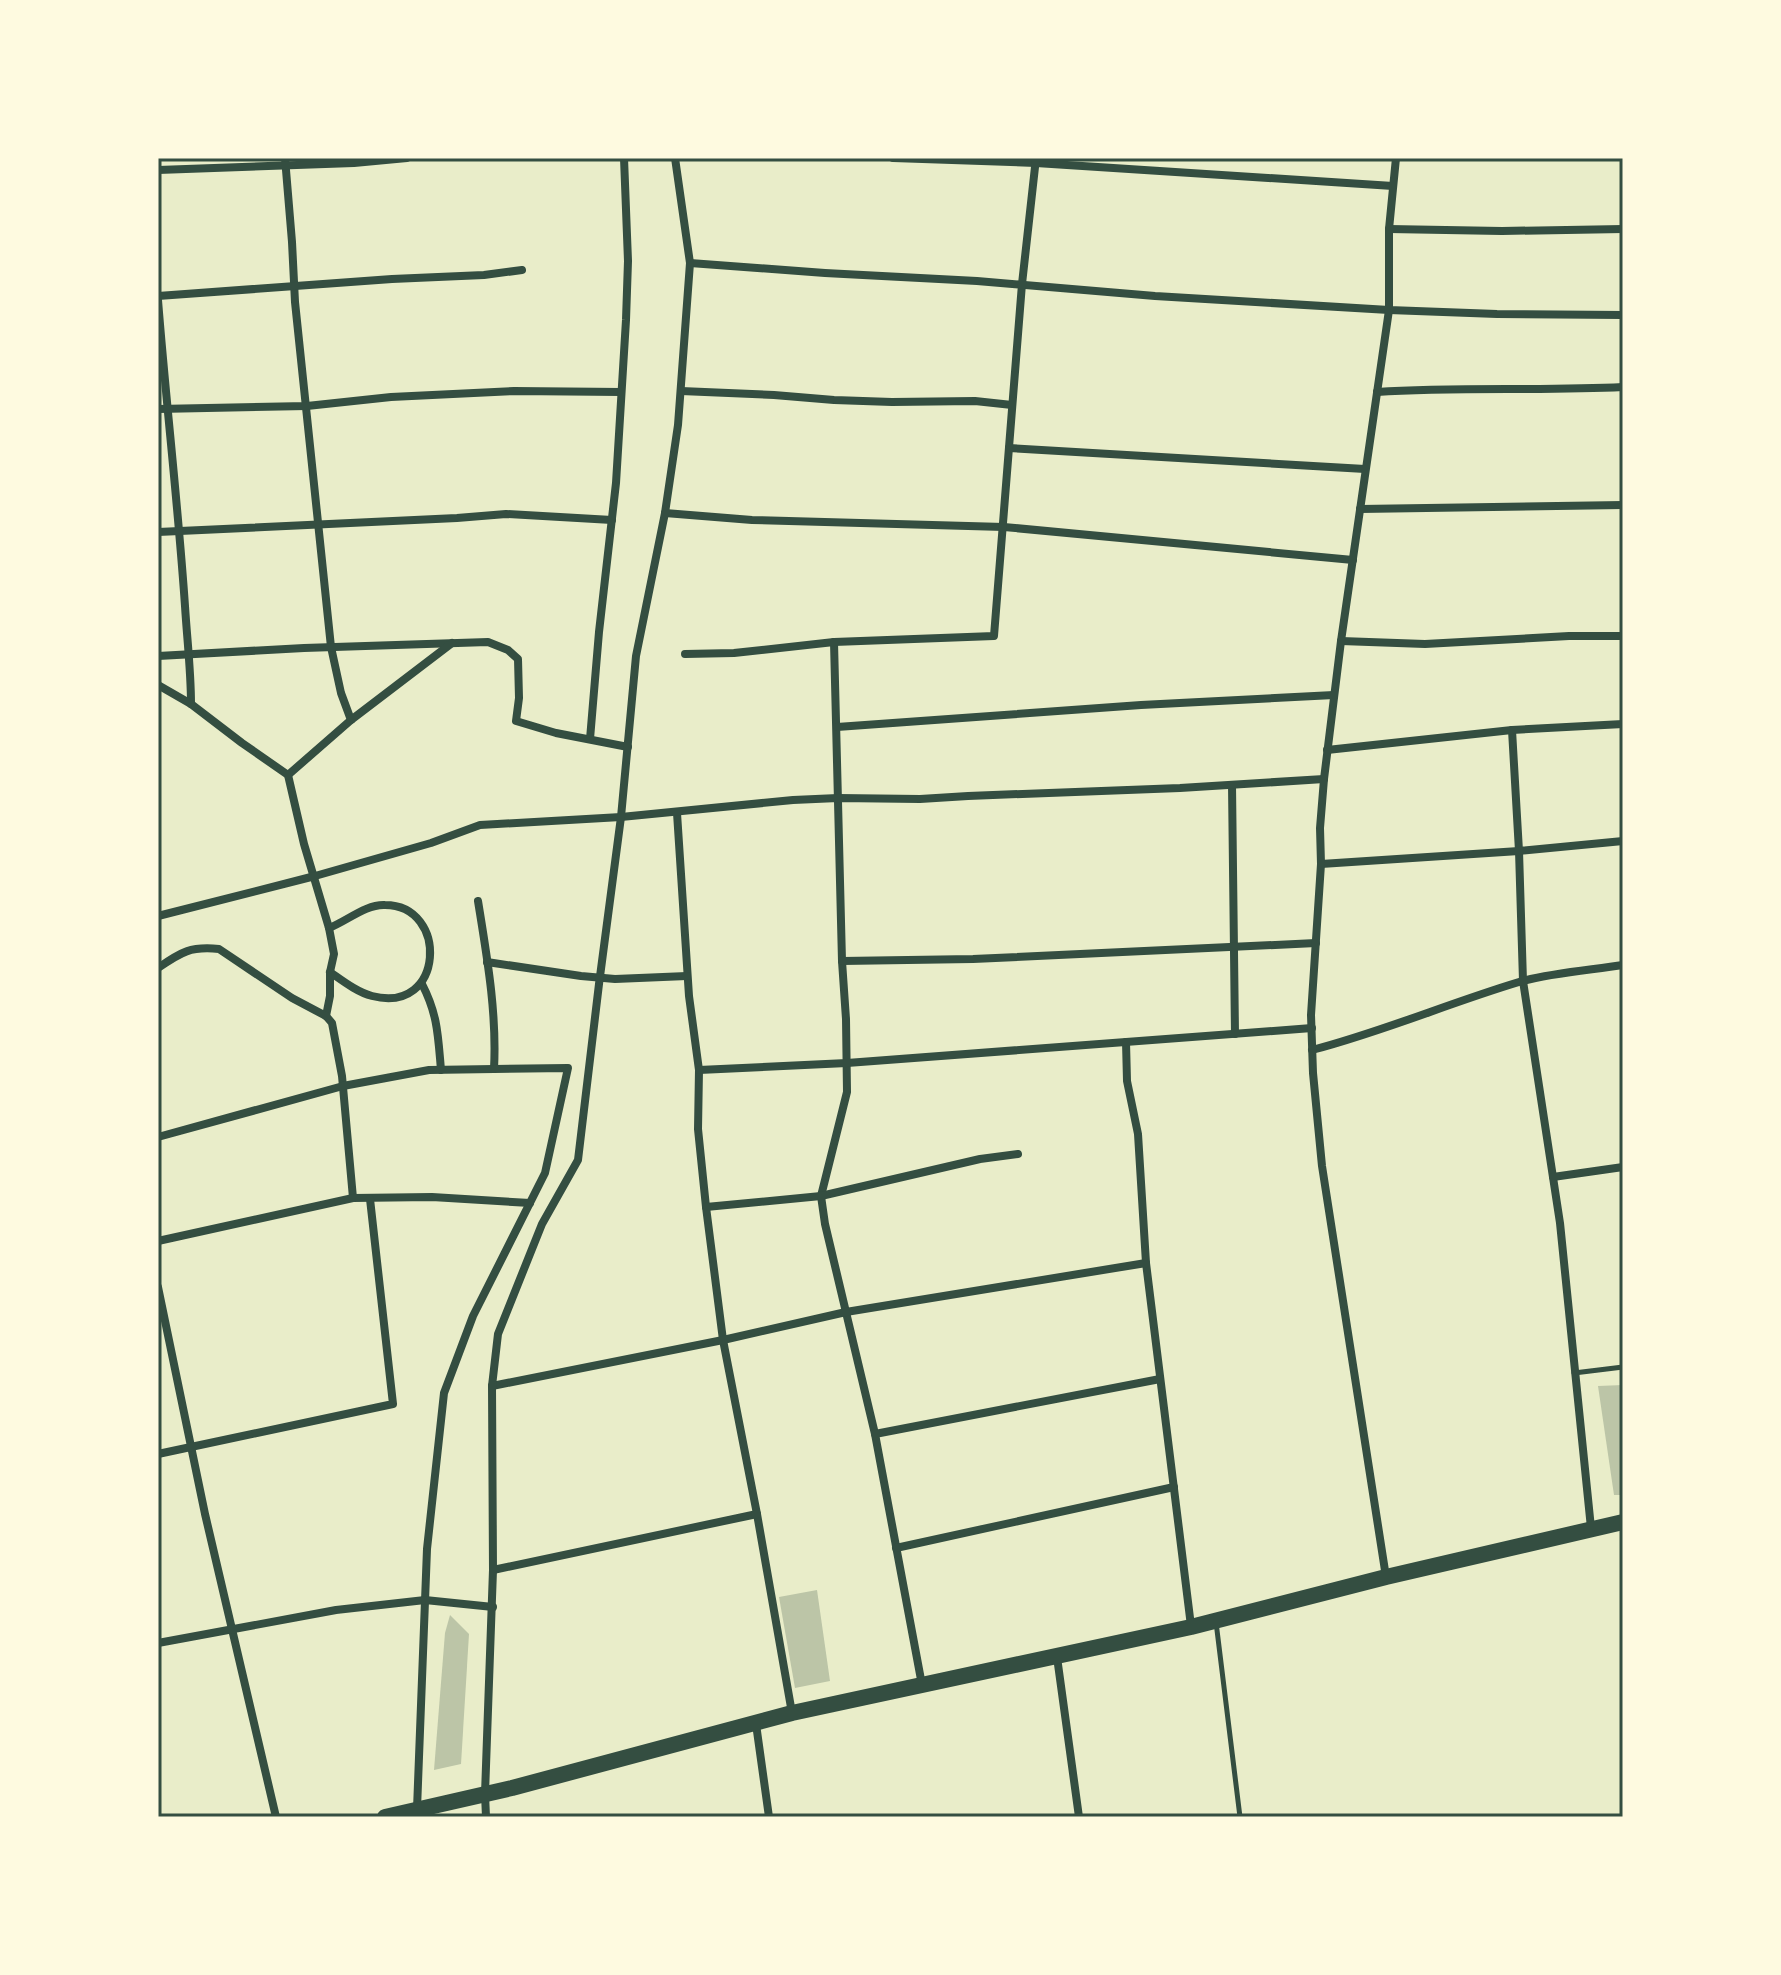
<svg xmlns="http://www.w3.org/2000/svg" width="1781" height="1975" font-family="Manrope,sans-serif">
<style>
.building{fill:#bcc5a7}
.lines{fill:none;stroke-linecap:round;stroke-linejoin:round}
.service{stroke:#344e41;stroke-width:5}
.minor{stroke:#344e41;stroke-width:8}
.primary{stroke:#344e41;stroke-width:16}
.neatline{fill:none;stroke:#344e41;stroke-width:3}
</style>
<rect width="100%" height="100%" fill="#e9edc9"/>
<g class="building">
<polygon points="1623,1385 1623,1495 1614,1495 1598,1386"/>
<polygon points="817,1590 830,1681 795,1688 779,1597"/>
<polygon points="450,1615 469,1634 461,1764 434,1770 445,1633"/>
</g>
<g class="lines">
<g class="service">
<polyline points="1574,1373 1623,1367"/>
<polyline points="1216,1622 1240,1817"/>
</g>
<g class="minor">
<polyline points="285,158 292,242 295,302 331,647 341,693 351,720"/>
<polyline points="893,158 1036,163 1393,186"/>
<polyline points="158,170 354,163 407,158"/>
<polyline points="1389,229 1502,231 1623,229"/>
<polyline points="690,263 825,273 977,281 1155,296 1389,310 1497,314 1623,315"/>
<polyline points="158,296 392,279 484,275 522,270"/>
<path d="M158,300C166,402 178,504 185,606C187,639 191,671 191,704"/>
<polyline points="681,391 774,395 834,400 892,402 975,401 1012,405"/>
<path d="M1377,392C1459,387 1541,391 1623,387"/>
<polyline points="158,409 307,406 391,397 514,391 621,392"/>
<polyline points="1009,448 1365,469"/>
<polyline points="1360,509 1623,505"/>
<polyline points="665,513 752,520 1004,527 1353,560"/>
<polyline points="158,532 457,518 506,514 612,520"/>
<polyline points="1341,641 1425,644 1569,636 1623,636"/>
<polyline points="834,642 842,961 846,1019 847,1092 821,1196 825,1224 875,1434 922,1685"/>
<polyline points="685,654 734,653 834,642 994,636 1022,284 1036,158"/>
<polyline points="158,656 304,648 488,642 508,650 518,659 519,698 516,721 556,733 628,747"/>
<polyline points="158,685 191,704 242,743 288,775 304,844 329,928 334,954 330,972 330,996 326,1016"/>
<polyline points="837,727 1141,705 1334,695"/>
<polyline points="1512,730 1519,851 1523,981 1560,1223 1591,1528"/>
<polyline points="590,739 599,632 616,483 626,320 628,261 624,158"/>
<polyline points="1327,750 1512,730 1623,724"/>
<polyline points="288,775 351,720 452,643"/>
<polyline points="1232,785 1235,1034"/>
<polyline points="677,813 689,996 699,1070 698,1129 706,1207 723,1340 757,1514 792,1713"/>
<polyline points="1321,864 1519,851 1623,841"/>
<path d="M478,901C487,957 497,1013 494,1069"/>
<polyline points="158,916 315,876 431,843 480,825 621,817 793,800 838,798 920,799 968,796 1180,788 1324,779"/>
<path d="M329,928C347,921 366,904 385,905C449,905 445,1015 372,996C357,992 343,981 330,972"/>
<polyline points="842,961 973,959 1316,943"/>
<polyline points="487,962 581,976 615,979 687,976"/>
<path d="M158,968C181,952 191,946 219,949L292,998L326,1016L332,1023L342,1076L353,1198"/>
<path d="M422,984C438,1015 438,1036 441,1070"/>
<polyline points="1126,1042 1127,1081 1138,1134 1146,1263 1191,1626"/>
<path d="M1312,1050C1382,1032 1449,1003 1519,982C1549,973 1591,970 1623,965"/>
<polyline points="699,1070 847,1063 1312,1028"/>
<polyline points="158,1137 343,1086 429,1070 568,1068 545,1173 473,1316 444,1393 427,1549 417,1809"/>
<polyline points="1553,1177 1623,1167"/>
<polyline points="706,1207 821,1196 980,1159 1018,1154"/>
<polyline points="158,1241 353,1198 432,1197 530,1203"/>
<polyline points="158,1287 205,1514 276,1817"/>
<polyline points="492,1386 723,1340 846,1312 1146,1263"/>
<polyline points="875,1434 1160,1379"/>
<polyline points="158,1454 393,1404 370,1199"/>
<polyline points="896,1548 1174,1487"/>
<polyline points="493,1570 757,1514"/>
<polyline points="1386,1577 1322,1166 1313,1073 1311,1015 1321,864 1320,828 1324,779 1341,641 1389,310 1389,229 1396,158"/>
<polyline points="158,1643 336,1610 425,1600 493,1607"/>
<polyline points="1057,1657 1079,1817"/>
<polyline points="756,1724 769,1817"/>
<polyline points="486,1817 485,1794 493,1570 492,1386 498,1334 542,1224 578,1160 599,984 621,817 636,656 665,513 678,425 690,263 675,158"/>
</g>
<polyline class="primary" points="385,1817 512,1788 792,1713 1191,1627 1386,1577 1623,1522"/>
</g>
<rect width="1781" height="1975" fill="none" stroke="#fefae0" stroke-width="320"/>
<rect x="160" y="160" width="1461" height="1655" class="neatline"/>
</svg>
